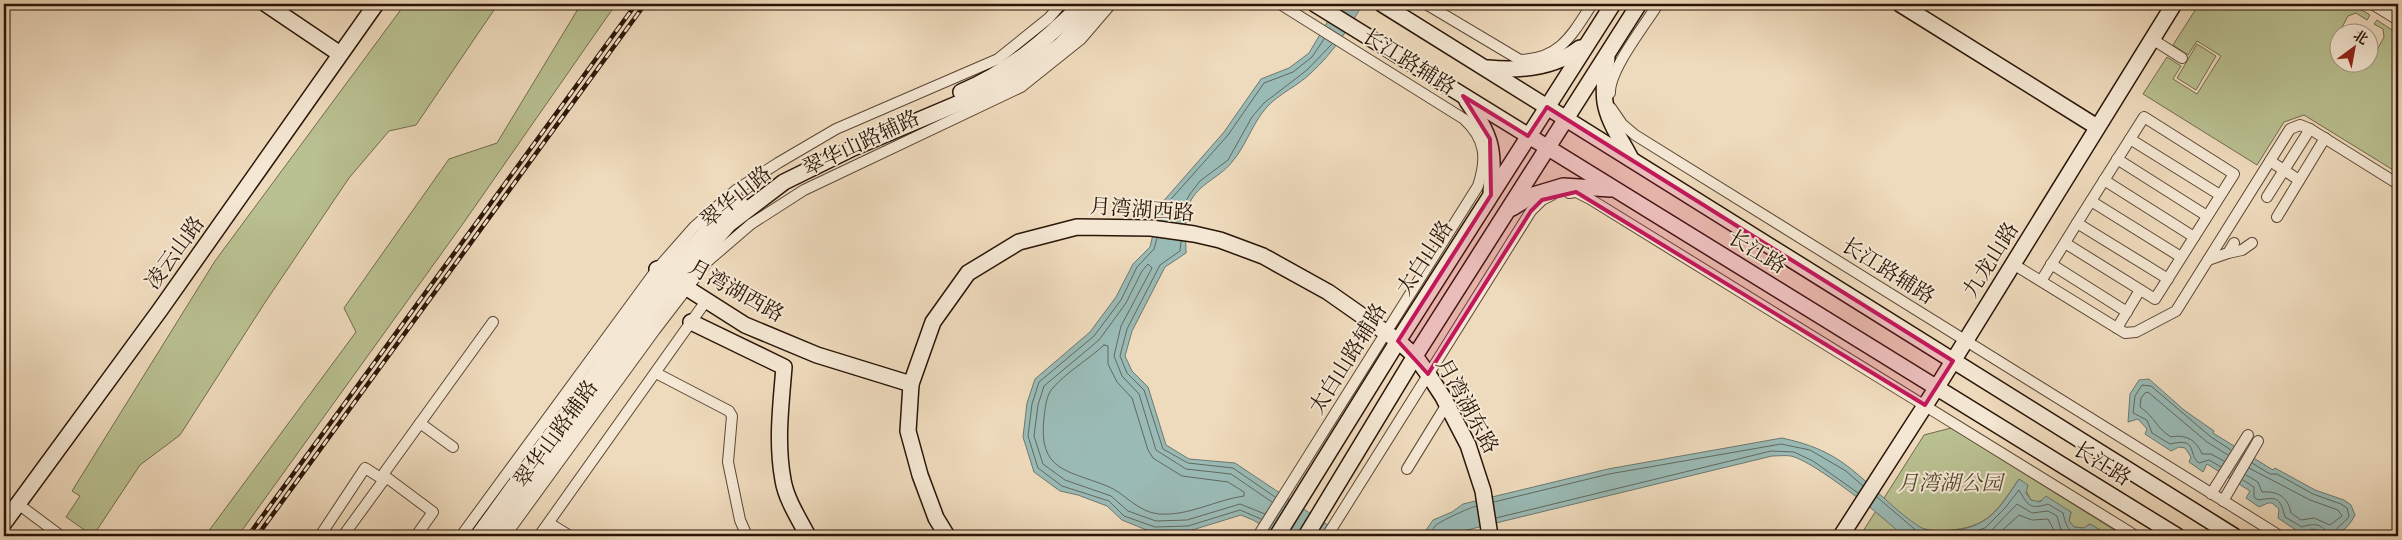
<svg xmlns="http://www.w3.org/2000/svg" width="2402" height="540" font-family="Cardo,'Noto Serif SC',serif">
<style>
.green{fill:#b9c091;stroke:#726a4c}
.water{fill:#9abab5;stroke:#6d786f}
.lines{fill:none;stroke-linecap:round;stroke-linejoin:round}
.shore{stroke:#62685e;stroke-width:1}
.street-casing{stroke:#5b4634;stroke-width:12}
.secondary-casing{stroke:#2a1507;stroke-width:18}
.street{stroke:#f4e7d3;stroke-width:10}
.secondary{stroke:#f4e7d3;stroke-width:15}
.rail-casing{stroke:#2a1507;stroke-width:4.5}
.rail{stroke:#f4e7d3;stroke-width:2.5;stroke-dasharray:8;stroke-linecap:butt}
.marked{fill:#c2185b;fill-opacity:0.2;stroke:#c2185b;stroke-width:4;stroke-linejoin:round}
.labels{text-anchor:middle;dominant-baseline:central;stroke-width:4;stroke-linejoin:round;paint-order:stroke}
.street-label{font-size:21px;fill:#2a1507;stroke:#f4e7d3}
.park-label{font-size:21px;font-style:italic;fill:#554830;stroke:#f4e7d3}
</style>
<rect width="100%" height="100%" fill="#eedabc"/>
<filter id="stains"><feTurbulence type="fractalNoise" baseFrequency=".004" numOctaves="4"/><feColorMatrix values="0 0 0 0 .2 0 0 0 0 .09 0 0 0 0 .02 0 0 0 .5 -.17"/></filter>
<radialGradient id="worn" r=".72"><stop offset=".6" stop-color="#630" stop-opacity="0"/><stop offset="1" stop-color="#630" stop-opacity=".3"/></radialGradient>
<g class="green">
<polygon points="405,4 498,4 416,125 389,131 349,178 264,304 180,435 140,465 93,536 66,517 80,496 72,491 215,261"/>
<polygon points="581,4 616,4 462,225 238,536 205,536 356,332 344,308 449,159 497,143"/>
<polygon points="2199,4 2352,4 2370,15 2367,20 2356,13 2348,16 2341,29 2342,32 2340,32 2340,62 2370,62 2370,52 2377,50 2384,37 2383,29 2374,24 2377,20 2398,34 2398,173 2304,115 2284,122 2257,165 2143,94 2167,57 2181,66 2173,79 2197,94 2221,56 2197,41 2188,55 2173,45"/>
<polygon points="2197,44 2216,56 2196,90 2177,78"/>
<path d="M1951,428L2124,536H2110L2090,524L2084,528L2074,527L2069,521L2071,512L2043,500L2036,502L2031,500L2019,479C1994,516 1986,529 1939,531L1937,536H1860L1924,435Z"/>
</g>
<g class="water">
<path d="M1338,4H1363C1348,29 1333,53 1311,73C1298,86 1278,94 1266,108C1252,124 1246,146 1232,162C1219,179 1194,185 1188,208C1184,222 1186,239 1186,253L1165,267L1132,331L1125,356L1132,371L1148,387L1166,445L1189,459L1235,463L1344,536H1280L1253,520L1241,515L1189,531L1154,533L1122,520L1107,506L1078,495L1060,491L1034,472L1023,437L1027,403L1035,379L1090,332L1116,297L1133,264L1150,247L1160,205L1224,132L1261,79L1289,68L1309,53Z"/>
<path d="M2149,379L2184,410L2214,431L2213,433L2273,470L2275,468L2315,490L2344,500L2351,505L2355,515C2348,529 2339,536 2323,536L2317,530L2311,529L2303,535L2278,518L2279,509L2272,503H2268L2259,507L2246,498L2250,491L2207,464L2203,472L2189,462L2191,457L2185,448L2179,447L2171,451L2145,434L2147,429L2138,419L2128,422L2130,394L2139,380Z"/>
<path d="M1782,438C1809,444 1828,451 1850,468C1873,486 1897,513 1920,527C1927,531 1939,531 1946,531C1987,529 1998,511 2019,479L2028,485L2026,493L2031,500L2040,502L2046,496L2071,512L2069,521L2074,527L2084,528L2090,524L2110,536H1903C1885,518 1814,461 1791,456C1785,455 1778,456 1772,456L1467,530L1455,536H1422L1433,520L1452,512L1463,504L1608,469Z"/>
</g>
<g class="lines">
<g class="shore">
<polyline points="1161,221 1164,207 1228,135 1264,83 1293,72 1312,57 1324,39"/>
<polyline points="1182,223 1183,206 1190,194 1200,181 1228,160 1252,117 1264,103 1307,70 1332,44"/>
<polyline points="1157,238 1154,249 1137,267 1121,300 1094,336 1039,382 1032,404 1028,436 1038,468 1062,486 1109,501 1124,516 1155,527 1188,526 1240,510 1261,519"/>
<polyline points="1181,241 1180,251 1160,265 1127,329 1120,356 1127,373 1144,390 1163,449 1188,463 1233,468 1275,497"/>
<path d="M1104,345L1108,346V364L1117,382L1132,398L1148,450L1153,458L1182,476L1228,482L1244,492V496C1215,500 1190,516 1159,514C1137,512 1125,493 1107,486C1067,470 1038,471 1044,418C1045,409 1046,396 1052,389C1065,373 1088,360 1104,345Z"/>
<path d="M2224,461L2211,454H2202C2196,440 2186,434 2171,437C2156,428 2155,417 2140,407L2141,398L2145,393L2148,392L2207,442L2228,455"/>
<path d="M2252,463L2270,474H2277L2313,494L2341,504L2347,508L2349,516C2345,524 2333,528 2333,536"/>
<path d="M2221,467L2209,460L2199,463C2187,454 2199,437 2170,444L2152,433L2147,420L2133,413L2135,396L2142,385L2151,386L2211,437L2231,450"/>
<path d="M2246,475L2258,482L2262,492C2278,491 2288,497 2291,513L2301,520L2314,518L2330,525L2342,516L2338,510L2310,500L2249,468"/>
<path d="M2243,480L2254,487V497L2258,500C2277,497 2280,497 2285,517L2302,527C2312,523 2325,523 2327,536"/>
<path d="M1877,497L1919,533L1939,536L1963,535L1985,528L2005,508L2019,490C2028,505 2029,510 2048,504L2063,513C2067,531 2072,537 2091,531L2100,536"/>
<polyline points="1494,502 1609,474 1781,444 1810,450 1846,471 1863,486"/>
<polyline points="1265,514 1240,504 1187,520 1156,521 1128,511 1111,496 1065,480 1043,464 1034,436 1038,405 1044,386 1099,340 1126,303 1142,271 1148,264 1152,268 1121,326 1114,356 1122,376 1139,394 1156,450 1186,469 1231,474 1272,502"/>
<polyline points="1496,518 1771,451 1794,452 1813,461 1858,493"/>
<path d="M1428,536C1431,533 1433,529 1435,526C1440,521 1469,508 1476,506"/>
<polyline points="1981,536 1989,533 2017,504 2032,513 2048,511 2057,516 2061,530 2068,536"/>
<polyline points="1996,536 2019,515 2032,520 2048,519 2057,536"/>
</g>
<g class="street-casing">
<g id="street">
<path d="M1426,4L1520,60C1560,59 1572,35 1592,4"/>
<polyline points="2372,4 2398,20"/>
<polyline points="2152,39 2182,58"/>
<path d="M1610,93C1609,70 1645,25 1658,4"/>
<polyline points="1611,108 1622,124 1635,135 2280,536"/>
<polyline points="2130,139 2220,195"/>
<polyline points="2117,159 2207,216"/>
<polyline points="2270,161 2299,180"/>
<polyline points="2104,180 2194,237"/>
<polyline points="1569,193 1576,192 1590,199 2136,536"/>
<polyline points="2267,197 2310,129"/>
<polyline points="2091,201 2181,257"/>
<polyline points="2277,217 2325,138"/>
<polyline points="2077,223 2168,279"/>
<polyline points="2228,253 2242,250 2252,243"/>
<polyline points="2208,260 2228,253 2234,243"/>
<polyline points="2013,264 2125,333 2136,332 2176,311 2290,129 2300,125 2310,129 2398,184"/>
<polyline points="2051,264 2127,312"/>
<path d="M2041,281C2075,226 2109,172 2144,117L2234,174L2155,299L2065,243"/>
<polyline points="2117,328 2140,290"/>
<polyline points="656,373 729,411 732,416 728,462 740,520 747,536"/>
<polyline points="420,423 453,447"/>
<polyline points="1407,469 1447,404"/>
<polyline points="386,477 384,473 493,322"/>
<polyline points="2211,494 2248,435"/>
<polyline points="2223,501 2258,441"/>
<polyline points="18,504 61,536"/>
<polyline points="549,523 570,536"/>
<polyline points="320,536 365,468 384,480"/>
<polyline points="343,536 386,477 433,512 416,536"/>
<polyline points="461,536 657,269 694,227 736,190 778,163 836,129 998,59 1049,18 1061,4"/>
<polyline points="505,536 655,330 708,261 751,224 804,190 1021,87 1081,39 1111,4"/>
<polyline points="539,536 706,301"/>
<path d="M1258,536L1478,186C1487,159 1486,139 1464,119L1280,4"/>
<polyline points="1327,536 1531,211 1542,200 1552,195"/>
</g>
</g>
<g class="secondary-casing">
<g id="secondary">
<polyline points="266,4 340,54"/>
<polyline points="1315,4 2177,536"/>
<polyline points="1382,4 2234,536"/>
<polyline points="1900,4 2097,127"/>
<path d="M1607,58C1605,72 1603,87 1605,102C1608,122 1622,141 1631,159"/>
<path d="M1488,68C1521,71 1554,68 1580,48"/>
<path d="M961,92C1009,72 1046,40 1082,4"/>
<path d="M1467,101C1491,135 1495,150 1491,191"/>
<polyline points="1512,208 1533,195 1563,186 1611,189"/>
<polyline points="657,269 745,325 817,355 911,384"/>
<path d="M691,322L784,367C781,405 776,442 783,480C786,499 799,519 808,536"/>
<polyline points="4,523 160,310 376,4"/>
<polyline points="478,536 665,277 717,220 740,203"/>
<polyline points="493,536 676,283 729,224 784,182 853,148 1009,82 1061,45 1101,4"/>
<polyline points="947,536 936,518 920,475 908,431 911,384 933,322 968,273 1019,242 1077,227 1151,228 1194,234 1220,240 1263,256 1328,292 1398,341 1415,356 1428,374 1443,397 1468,445 1483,491 1490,536"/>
<polyline points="1277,536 1398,341 1613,4"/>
<polyline points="1306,536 1415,356 1639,4"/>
<polyline points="1841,536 1937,387 2174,4"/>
</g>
</g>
<use href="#street" class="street"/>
<use href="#secondary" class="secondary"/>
<g class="rail-casing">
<g id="rail">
<polyline points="248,536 636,4"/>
<polyline points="257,536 645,4"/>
</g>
</g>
<use href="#rail" class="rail"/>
</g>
<path class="marked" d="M1463,96L1528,136L1547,107L1953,361L1925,405L1576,192L1542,200L1531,211L1428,374L1398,341L1491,195L1490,139Z"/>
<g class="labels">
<g class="street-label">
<text transform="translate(1409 62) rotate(32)">长江路辅路</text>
<text transform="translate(861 143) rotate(-25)">翠华山路辅路</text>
<text transform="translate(736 197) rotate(-39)">翠华山路</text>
<text transform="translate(1142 210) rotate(4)">月湾湖西路</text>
<text transform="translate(1757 252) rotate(31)">长江路</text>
<text transform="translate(175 253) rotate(-54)">凌云山路</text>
<text transform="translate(1425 258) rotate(-57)">太白山路</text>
<text transform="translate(1991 260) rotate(-58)">九龙山路</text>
<text transform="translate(1888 271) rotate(32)">长江路辅路</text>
<text transform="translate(736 291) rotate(29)">月湾湖西路</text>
<text transform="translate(1348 359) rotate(-58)">太白山路辅路</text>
<text transform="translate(1467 406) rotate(61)">月湾湖东路</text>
<text transform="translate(556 434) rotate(-54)">翠华山路辅路</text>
<text transform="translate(2102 464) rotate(32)">长江路</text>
</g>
<g class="park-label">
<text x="1950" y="483">月湾湖公园</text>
</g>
</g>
<rect width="2402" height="540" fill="none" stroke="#eedabc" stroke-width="20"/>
<rect x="5" y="5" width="2392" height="530" fill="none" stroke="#2a1507" stroke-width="2.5"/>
<rect x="10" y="10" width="2382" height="520" fill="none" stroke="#2a1507"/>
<g transform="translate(2354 48) rotate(32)"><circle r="24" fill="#f4e7d3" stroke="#a39381"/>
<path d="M0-4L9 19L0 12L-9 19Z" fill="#8f2418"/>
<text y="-8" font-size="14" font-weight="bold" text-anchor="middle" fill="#2a1507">北</text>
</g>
<rect width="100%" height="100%" filter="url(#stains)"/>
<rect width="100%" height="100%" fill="url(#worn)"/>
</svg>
